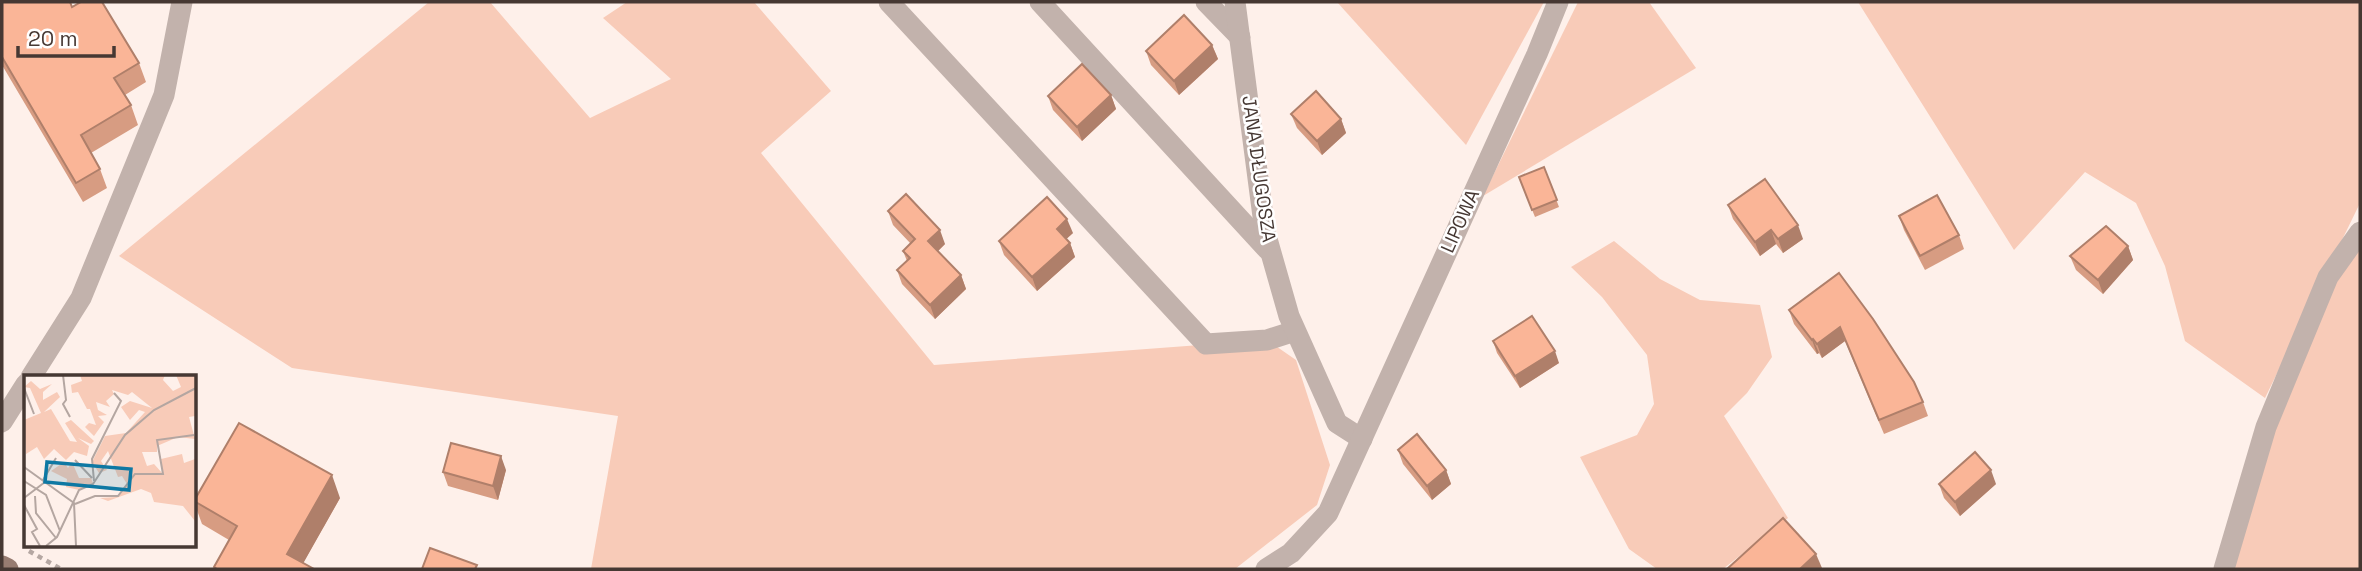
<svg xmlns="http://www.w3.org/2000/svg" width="2362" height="571" font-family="'Space Grotesk',sans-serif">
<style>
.green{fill:#f8cbb8}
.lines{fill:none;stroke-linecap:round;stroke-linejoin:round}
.path{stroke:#b5a7a2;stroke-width:4.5;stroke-dasharray:5 5;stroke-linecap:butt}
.minor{stroke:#c2b2ac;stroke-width:21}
.major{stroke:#977c71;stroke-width:21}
.wall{fill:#d79c82}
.shaded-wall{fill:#af7f6a}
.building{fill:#fab597;stroke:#af7f6a;stroke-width:2}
.labels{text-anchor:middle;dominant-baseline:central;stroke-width:5;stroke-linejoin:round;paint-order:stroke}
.street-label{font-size:19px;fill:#463833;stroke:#fff}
.inset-road{fill:none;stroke:#b4a6a1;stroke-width:2}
.view{fill:#0e78a3;fill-opacity:0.15;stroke:#0e78a3;stroke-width:3.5}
.inset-edge{fill:none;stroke:#463833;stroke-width:3.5}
</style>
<rect width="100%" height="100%" fill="#fef0ea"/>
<g class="green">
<polygon points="429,2 490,2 590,118 671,79 603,18 627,2 754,2 831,91 761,153 934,365 1267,340 1296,360 1330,465 1317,505 1235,569 591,569 618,416 292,368 119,256"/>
<polygon points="1337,2 1544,2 1466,145"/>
<polygon points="1578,2 1649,2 1696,68 1483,196"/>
<polygon points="1858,2 2360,2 2360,203 2265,398 2185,341 2165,266 2136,203 2085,172 2014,250"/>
<polygon points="2360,237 2360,569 2227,569 2268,429 2331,279"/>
<polygon points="1614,241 1660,279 1700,300 1760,305 1772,357 1747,393 1724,416 1788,518 1723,569 1657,569 1629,549 1580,457 1637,435 1654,404 1647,355 1602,297 1571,267"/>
</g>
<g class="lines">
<polyline class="path" points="29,551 61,569"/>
<g class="minor">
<polyline points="889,2 1206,344 1267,340 1295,331"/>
<polyline points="1040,2 1268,250"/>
<polyline points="1206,2 1240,37"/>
<polyline points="1235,2 1265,232 1289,316 1337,423 1362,439"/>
<polyline points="31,377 81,298 164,95 182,2"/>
<polyline points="2,422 26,384"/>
<polyline points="1266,569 1291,553 1328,513 1537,54 1558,2"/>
<polyline points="2224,569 2266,427 2328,277 2360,232"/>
</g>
<polyline class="major" points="2,566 8,569"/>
</g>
<g class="wall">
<polygon points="2,2 72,7 139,63 146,82 125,95 131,105 138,125 91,153 100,169 107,188 83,202 2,65"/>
<polygon points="1212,45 1218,59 1179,95 1151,65 1146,51"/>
<polygon points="1111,95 1116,109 1082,141 1053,110 1048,96"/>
<polygon points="1291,114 1341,119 1346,133 1322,155 1297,128"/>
<polygon points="1544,167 1559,207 1535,217 1519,177"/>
<polygon points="1728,205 1803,239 1783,253 1776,244 1760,256 1733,219"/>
<polygon points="888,211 945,244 938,251 961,275 966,289 935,319 902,284 897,270 907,261 903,251 911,244 893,225"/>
<polygon points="1899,216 1959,235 1964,249 1925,270 1904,230"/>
<polygon points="1073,233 1066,239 1070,243 1075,257 1037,291 1004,255 999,241"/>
<polygon points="2128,246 2133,260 2103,294 2076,270 2070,256"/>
<polygon points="1839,273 1923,402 1928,416 1884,434 1845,341 1822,358 1819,353 1817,354 1794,324 1789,310"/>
<polygon points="1493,341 1559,363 1520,388 1497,353"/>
<polygon points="1398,450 1446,470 1451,484 1432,500 1403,464"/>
<polygon points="506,470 498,500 448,486 443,472"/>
<polygon points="1939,484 1996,484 1960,516 1944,498"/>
<polygon points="340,498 303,563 314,569 215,569 214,567 229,540 202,524 194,502"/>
</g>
<g class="shaded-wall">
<polygon points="1212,45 1218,59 1179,95 1174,81"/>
<polygon points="1111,95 1116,109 1082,141 1077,127"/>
<polygon points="1341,119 1346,133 1322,155 1317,141"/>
<polygon points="1067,219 1073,233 1062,243 1057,229"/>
<polygon points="1798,225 1803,239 1783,253 1778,239"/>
<polygon points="940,230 945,244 934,255 928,241"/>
<polygon points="1771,230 1776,244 1760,256 1755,242"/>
<polygon points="1070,243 1075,257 1037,291 1032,277"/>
<polygon points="2128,246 2133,260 2103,294 2098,280"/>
<polygon points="961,275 966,289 935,319 930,305"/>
<polygon points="1840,327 1845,341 1822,358 1817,344"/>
<polygon points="1813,339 1819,353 1817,354 1812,340"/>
<polygon points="1555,351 1559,363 1520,388 1515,376"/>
<polygon points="501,456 506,470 498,500 493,486"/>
<polygon points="1446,470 1451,484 1432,500 1427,486"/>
<polygon points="1991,470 1996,484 1960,516 1955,502"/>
<polygon points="332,475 340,498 300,569 287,554"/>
<polygon points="1816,554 1822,568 1820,569 1800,569"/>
</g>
<g class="building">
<polygon points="2,2 70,2 72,7 81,2 102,2 139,63 114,78 131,105 81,135 100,169 76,183 2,57"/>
<polygon points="1184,15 1212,45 1174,81 1146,51"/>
<polygon points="1082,64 1111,95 1077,127 1048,96"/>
<polygon points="1316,91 1341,119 1317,141 1291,114"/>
<polygon points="1544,167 1557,200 1532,210 1519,177"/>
<polygon points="1765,179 1798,225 1778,239 1771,230 1755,242 1728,205"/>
<polygon points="906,194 940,230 928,241 961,275 930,305 897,270 910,258 903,251 915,239 888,211"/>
<polygon points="1937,195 1959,235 1920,256 1899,216"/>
<polygon points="1047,197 1067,219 1057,229 1070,243 1032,277 999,241"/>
<polygon points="2106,226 2128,246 2098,280 2070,256"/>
<polygon points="1839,273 1873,319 1914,382 1923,402 1879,420 1840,327 1817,344 1813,339 1812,340 1789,310"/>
<polygon points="1532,316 1555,351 1515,376 1493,341"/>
<polygon points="239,423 332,475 287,554 314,569 217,569 214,567 237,526 194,501"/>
<polygon points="1417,434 1446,470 1427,486 1398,450"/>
<polygon points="451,443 501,456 493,486 443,472"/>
<polygon points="1975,452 1991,470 1955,502 1939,484"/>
<polygon points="1783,518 1816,554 1800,569 1727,569"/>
<polygon points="430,548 477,565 475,569 422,569"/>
</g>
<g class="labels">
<g class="street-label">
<text transform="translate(1259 169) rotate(82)">JANA DŁUGOSZA</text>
<text transform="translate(1460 221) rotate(-66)">LIPOWA</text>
</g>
</g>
<g transform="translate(24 375)">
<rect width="172" height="172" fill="#fef0ea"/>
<path d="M56,0H141L139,5L149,16L157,12L152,0H171V41L165,42L171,64L154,62L133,71V77H118L123,91L130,89L139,99L137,84L158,79L160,88L171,84V146L159,131L130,127L127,118L117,114L84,126L76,123L93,122L103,109L98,101L94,102L84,76L77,86L83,95L75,98L68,87L81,61L102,58L121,37L115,35L106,45L97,32L106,26L128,33L108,17L104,20L88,15L90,19L82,26L86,32L72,27L74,35L83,40L74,41L80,47L70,61L61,52L65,48L72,50L66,34H63L54,17L48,18L47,10L58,6ZM7,6L16,14L28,9L19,17V25L33,17L36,22L20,37L27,34L46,66L53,67L41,48L47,45L70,66L67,69L54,63L65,71L63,81L50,77L42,85L30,74L20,84L13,72L2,79L0,45L17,38L6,13L0,12ZM40,87L44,93L48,87L55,103H67L69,108L55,115L42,112L43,104L27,96Z" fill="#f8cbb8"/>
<path class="inset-road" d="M39,0L42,25L39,29L46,42M0,13L10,39M51,85L68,103M0,92L50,128L52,171M19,105L32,83M0,106L22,120L36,156M70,106L68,84L97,26L90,18M11,121L12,138L32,163M0,123L21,107M51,129L71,121H94L111,99H139L133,65L170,60M0,130L13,154L8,157L16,171M22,171L33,162L55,115L69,109L101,60L130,35L172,13"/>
<path class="view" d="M23,87L107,94L105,115L21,107Z"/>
<rect width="172" height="172" class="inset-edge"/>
</g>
<rect width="2362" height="571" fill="none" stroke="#463833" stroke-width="7"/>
<path d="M18 46v10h96v-10" fill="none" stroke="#463833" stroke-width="3.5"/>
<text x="28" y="46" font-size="21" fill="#463833" stroke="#ffffff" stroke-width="5" paint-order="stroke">20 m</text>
</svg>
